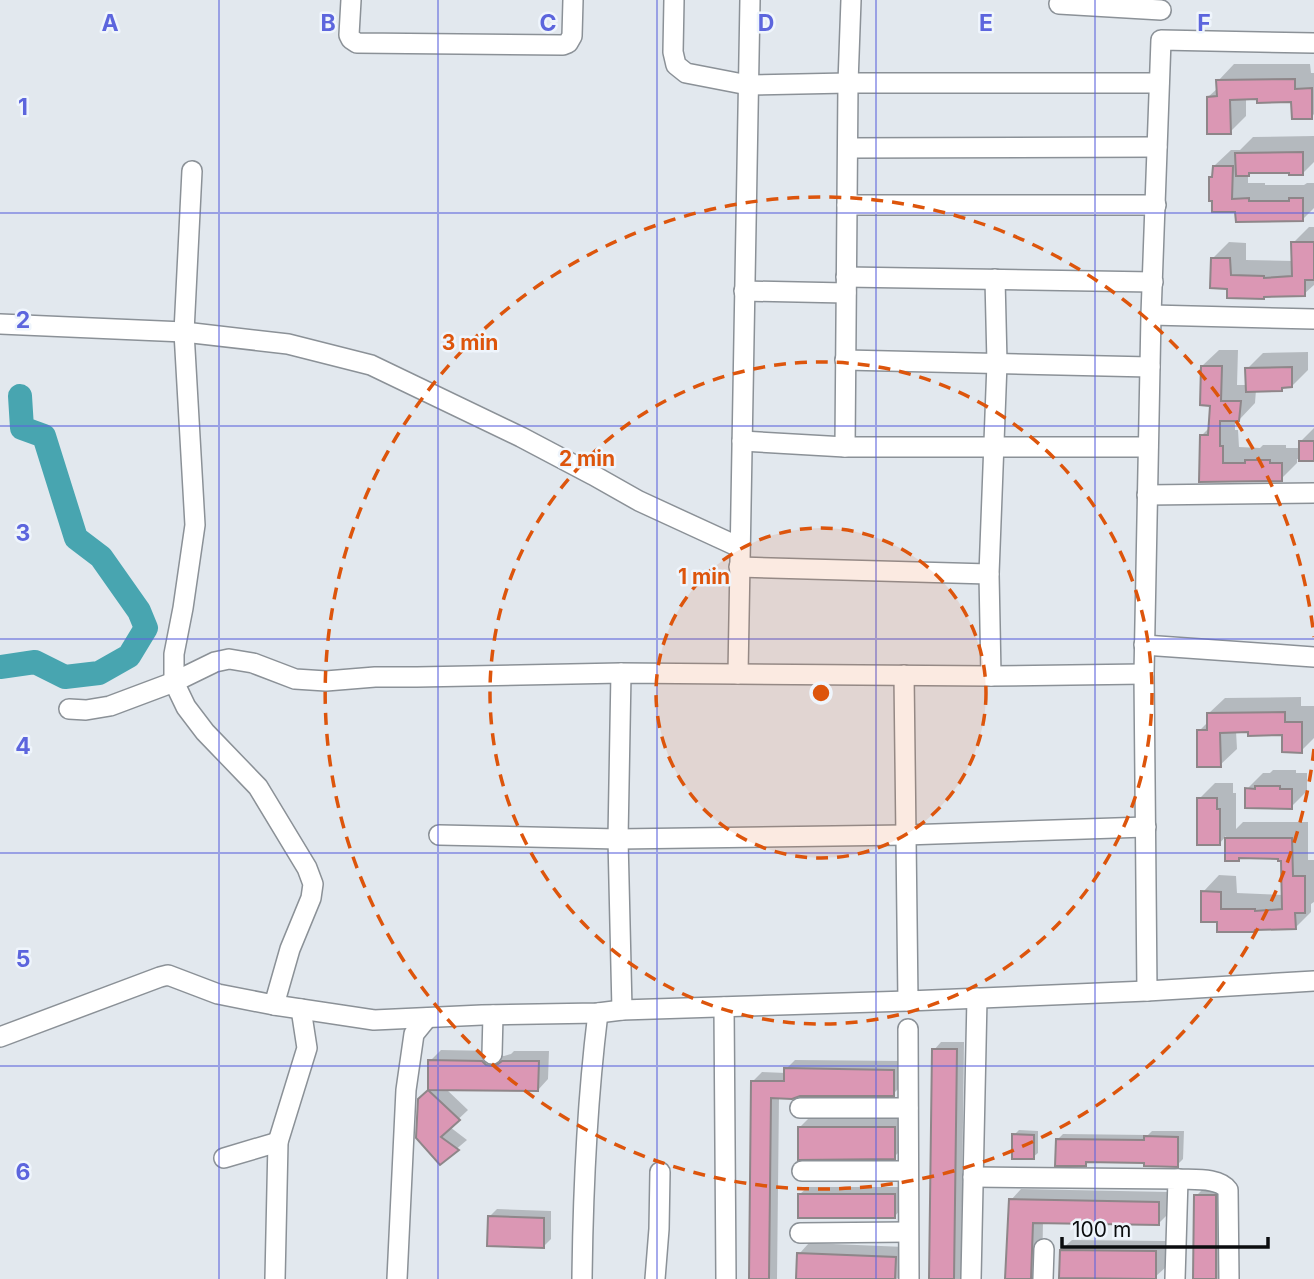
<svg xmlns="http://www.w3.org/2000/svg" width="1314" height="1279" font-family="Inter,sans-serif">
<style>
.shadow{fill:#0003}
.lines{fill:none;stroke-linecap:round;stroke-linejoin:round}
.river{stroke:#48a5b0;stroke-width:24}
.building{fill:#db97b4;stroke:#8e8689;stroke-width:2}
.minor-casing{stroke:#8b9197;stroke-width:22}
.minor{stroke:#fff;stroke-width:19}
.grid{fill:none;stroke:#5c65dd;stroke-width:2;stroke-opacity:0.55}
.ring{fill:none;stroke:#dd550c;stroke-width:3.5;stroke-dasharray:12 9}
.grid-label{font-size:23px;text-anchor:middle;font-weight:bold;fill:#5c65dd;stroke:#eff5fc;stroke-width:5;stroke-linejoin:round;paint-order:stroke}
.centre{fill:#dd550c;stroke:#eff5fc;stroke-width:3.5}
.ring-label{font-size:21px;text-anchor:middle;font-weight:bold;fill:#dd550c;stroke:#eff5fc;stroke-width:5;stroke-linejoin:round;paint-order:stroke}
</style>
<rect width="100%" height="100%" fill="#e2e8ee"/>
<g class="shadow">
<polygon points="1234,64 1310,64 1311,73 1314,73 1314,114 1311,118 1293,100 1259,97 1246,98 1246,116 1230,132 1208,97 1218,88 1218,81"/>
<polygon points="1314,136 1314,162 1303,173 1291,171 1251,171 1248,175 1248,183 1265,183 1265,185 1304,185 1307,183 1314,183 1314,208 1302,220 1237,211 1211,178 1214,174 1214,166 1231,150 1240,150 1253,137"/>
<polygon points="1309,227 1314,227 1314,285 1304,294 1229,287 1213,258 1229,242 1246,243 1246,260 1293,261 1293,243"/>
<polygon points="1219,350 1238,350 1237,385 1247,385 1247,369 1263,353 1308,352 1308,370 1292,386 1284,386 1281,389 1256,390 1255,403 1239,420 1235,420 1235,430 1238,430 1239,447 1260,448 1263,445 1286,445 1286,448 1300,448 1300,442 1314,428 1314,460 1297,459 1297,463 1281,479 1201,480 1201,436 1210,427 1212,404 1202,366"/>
<polygon points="1301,697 1301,706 1314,706 1314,738 1301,751 1283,734 1250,730 1236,731 1237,749 1220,765 1199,731 1209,721 1208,714 1225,698"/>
<polygon points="1273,770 1296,770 1296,773 1307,773 1307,791 1291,807 1247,789 1263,773 1270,773"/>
<polygon points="1215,783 1233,783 1233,793 1236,793 1236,829 1243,822 1308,822 1308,860 1314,860 1314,902 1311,904 1311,912 1295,928 1219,920 1203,892 1219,875 1236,876 1237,893 1283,895 1283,860 1280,857 1241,856 1226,859 1226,836 1220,843 1199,799"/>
<polygon points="941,1042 964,1042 961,1279 931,1279 934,1050"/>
<polygon points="441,1050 493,1051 497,1055 504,1056 511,1054 514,1051 549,1051 548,1079 538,1090 446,1089 468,1110 450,1127 467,1140 440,1163 420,1099 430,1089 430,1061"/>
<polygon points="795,1060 903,1061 902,1085 893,1094 800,1094 779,1097 777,1279 750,1279 753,1081 762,1072 786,1073 786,1069"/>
<polygon points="810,1117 905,1117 905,1146 894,1157 799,1128"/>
<polygon points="1019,1130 1038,1131 1038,1153 1033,1157 1014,1135"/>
<polygon points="1152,1131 1184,1131 1183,1159 1177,1165 1146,1161 1089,1160 1085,1164 1057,1140 1063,1134 1148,1135"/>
<polygon points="1207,1185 1226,1185 1225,1279 1194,1279 1196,1196"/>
<polygon points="808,1187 902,1187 902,1208 895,1216 800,1194"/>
<polygon points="1021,1189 1169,1192 1169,1213 1158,1224 1043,1221 1042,1279 1007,1279 1011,1200"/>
<polygon points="497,1209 551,1211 551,1239 543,1247 490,1216"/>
<polygon points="1072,1240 1166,1241 1166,1267 1155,1277 1061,1250"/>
<polygon points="809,1243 905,1247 905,1272 897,1279 798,1279 799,1254"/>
</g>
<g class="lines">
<polyline class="river" points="0,667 35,662 65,677 99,673 129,656 146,628 139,611 101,557 76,538 44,436 22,428 20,396"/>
</g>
<g class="building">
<polygon points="1295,79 1295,89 1312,88 1312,119 1292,119 1291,102 1257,103 1257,99 1230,100 1231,134 1207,134 1207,97 1217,96 1216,80"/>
<polygon points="1303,152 1303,175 1289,175 1289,173 1249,173 1249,176 1236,176 1235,153"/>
<polygon points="1213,166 1233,166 1232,199 1249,198 1249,201 1289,201 1289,198 1303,198 1303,221 1236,222 1235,212 1212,212 1212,201 1209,201 1209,177 1212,177"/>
<polygon points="1291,242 1314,242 1314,280 1305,280 1305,296 1264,297 1264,299 1227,298 1227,289 1210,288 1211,258 1230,258 1231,275 1264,276 1264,278 1292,276"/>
<polygon points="1201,366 1222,366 1221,401 1241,401 1239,421 1220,421 1220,446 1223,446 1223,463 1245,463 1245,460 1270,460 1270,463 1282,463 1282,481 1199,482 1200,435 1208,435 1210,406 1200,405"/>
<polygon points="1292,367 1292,387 1282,388 1282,391 1246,392 1245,368"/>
<rect x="1299" y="441" width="15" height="20"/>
<polygon points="1285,712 1285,722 1302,722 1302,753 1282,752 1282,735 1248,736 1248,732 1220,733 1221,767 1197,767 1197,730 1207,730 1207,713"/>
<polygon points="1255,786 1280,786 1280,789 1292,789 1292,809 1245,808 1245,788 1255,789"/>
<polygon points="1197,798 1217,798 1217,809 1220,809 1220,845 1197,845"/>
<polygon points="1225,838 1292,838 1293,876 1305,876 1305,913 1295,913 1296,929 1255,930 1254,932 1217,932 1217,922 1201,922 1201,891 1221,892 1221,909 1255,909 1255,911 1282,909 1281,861 1278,861 1278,859 1239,858 1239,861 1225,861"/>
<polygon points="932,1049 957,1049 954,1279 929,1279"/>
<polygon points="428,1060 482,1061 486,1065 492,1066 498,1064 502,1061 539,1061 538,1091 428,1090"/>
<polygon points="784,1068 894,1070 894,1096 800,1096 792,1099 771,1098 769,1279 749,1279 751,1081 784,1081"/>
<polygon points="428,1090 460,1120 441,1137 459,1150 440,1165 416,1138 418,1099"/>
<polygon points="798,1127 895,1127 895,1159 798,1160"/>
<polygon points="1012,1134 1034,1135 1034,1159 1012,1159"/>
<polygon points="1144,1136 1178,1137 1178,1167 1144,1166 1144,1163 1086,1162 1086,1166 1055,1166 1056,1139 1144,1140"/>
<rect x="798" y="1194" width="97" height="24"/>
<polygon points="1194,1195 1216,1195 1216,1279 1193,1279"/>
<polygon points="1009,1199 1159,1202 1159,1225 1033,1223 1031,1279 1005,1279"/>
<polygon points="488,1216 544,1218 544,1248 487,1246"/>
<polygon points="1060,1250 1156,1251 1156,1279 1059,1278"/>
<polygon points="797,1253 896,1257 895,1279 796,1279"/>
</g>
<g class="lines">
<g class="minor-casing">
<g id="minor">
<polyline points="351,0 349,35 351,39 357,43 563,45 568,43 572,36 573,0"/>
<polyline points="674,0 673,52 676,65 686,73 748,85 848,83 1159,83"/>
<polyline points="1059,4 1161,10"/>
<polyline points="1314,43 1161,40 1151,315 1144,674 1147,991 1314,981"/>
<polyline points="848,148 1157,147"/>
<polyline points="847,205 1156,205"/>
<polyline points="846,277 1153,282"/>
<polyline points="744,291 846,293"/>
<polyline points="1151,315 1314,319"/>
<polyline points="0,324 184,332 288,344 371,365 521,437 593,475 639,501 739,547"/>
<polyline points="845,360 1150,367"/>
<polyline points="742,441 845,447 1148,447"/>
<polyline points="845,447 848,83 851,0"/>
<polyline points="1147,495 1314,493"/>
<polyline points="739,567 989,574"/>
<polyline points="1144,645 1314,657"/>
<polyline points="621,673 618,839 622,1010"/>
<polyline points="738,674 750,0"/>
<polyline points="904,675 908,1001 1147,991"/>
<polyline points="991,676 989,574 997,363 995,279"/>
<polyline points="69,709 86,710 110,706 174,682 215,662 229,659 253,663 295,679 326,681 375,677 417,677 621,673 991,676 1144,674"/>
<polyline points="439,835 618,839 905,835 1146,827"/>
<polyline points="274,1005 374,1020 482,1015 598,1013 622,1010 908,1001"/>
<polyline points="724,1007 726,1279"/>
<polyline points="908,1029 909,1279"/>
<polyline points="0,1037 160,977 168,975 218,994 274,1005 290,949 311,898 313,884 307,868 258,787 205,732 186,707 174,682 174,654 183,608 195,525 184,332 192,171"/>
<polyline points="492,1054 493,1015"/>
<polyline points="800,1108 908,1108"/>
<polyline points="224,1158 278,1142"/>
<polyline points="802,1171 908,1171"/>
<polyline points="973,1177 1178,1179 1175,1279"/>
<path d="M1178,1179C1193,1180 1219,1177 1228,1190L1229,1279"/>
<polyline points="800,1233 908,1232"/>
<polyline points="275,1279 278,1142 307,1048 301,1009"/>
<polyline points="397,1279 406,1090 414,1034 427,1018"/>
<path d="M582,1279C583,1190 587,1101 598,1013"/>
<polyline points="655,1279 659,1229 660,1172"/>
<polyline points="971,1279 977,998"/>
<polyline points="1043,1279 1044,1249"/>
</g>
</g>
<use href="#minor" class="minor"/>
</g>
<path class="grid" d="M219,0V1279M438,0V1279M657,0V1279M876,0V1279M1095,0V1279M0,213H1314M0,426H1314M0,639H1314M0,853H1314M0,1066H1314"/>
<circle cx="821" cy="693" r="165" fill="#dd550c" fill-opacity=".12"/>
<g class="ring">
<circle cx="821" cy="693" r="165"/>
<circle cx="821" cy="693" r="331"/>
<path d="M1314 749A496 496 0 1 1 1314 637"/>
</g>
<g class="grid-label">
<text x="110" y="31">A</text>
<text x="328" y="31">B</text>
<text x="548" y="31">C</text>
<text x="766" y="31">D</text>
<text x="986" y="31">E</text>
<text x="1204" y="31">F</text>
<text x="23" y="115">1</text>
<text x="23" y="328">2</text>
<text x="23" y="541">3</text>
<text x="23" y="754">4</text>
<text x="23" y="967">5</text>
<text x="23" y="1180">6</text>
</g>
<circle cx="821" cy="693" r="10" class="centre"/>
<g class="ring-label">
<text x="470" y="350">3 min</text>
<text x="587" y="466">2 min</text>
<text x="704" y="584">1 min</text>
</g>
<path d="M1062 1237v10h206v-10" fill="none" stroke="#0b0d0f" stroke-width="3.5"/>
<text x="1072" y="1237" font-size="21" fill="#0b0d0f" stroke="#eff5fc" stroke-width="5" paint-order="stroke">100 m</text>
</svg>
